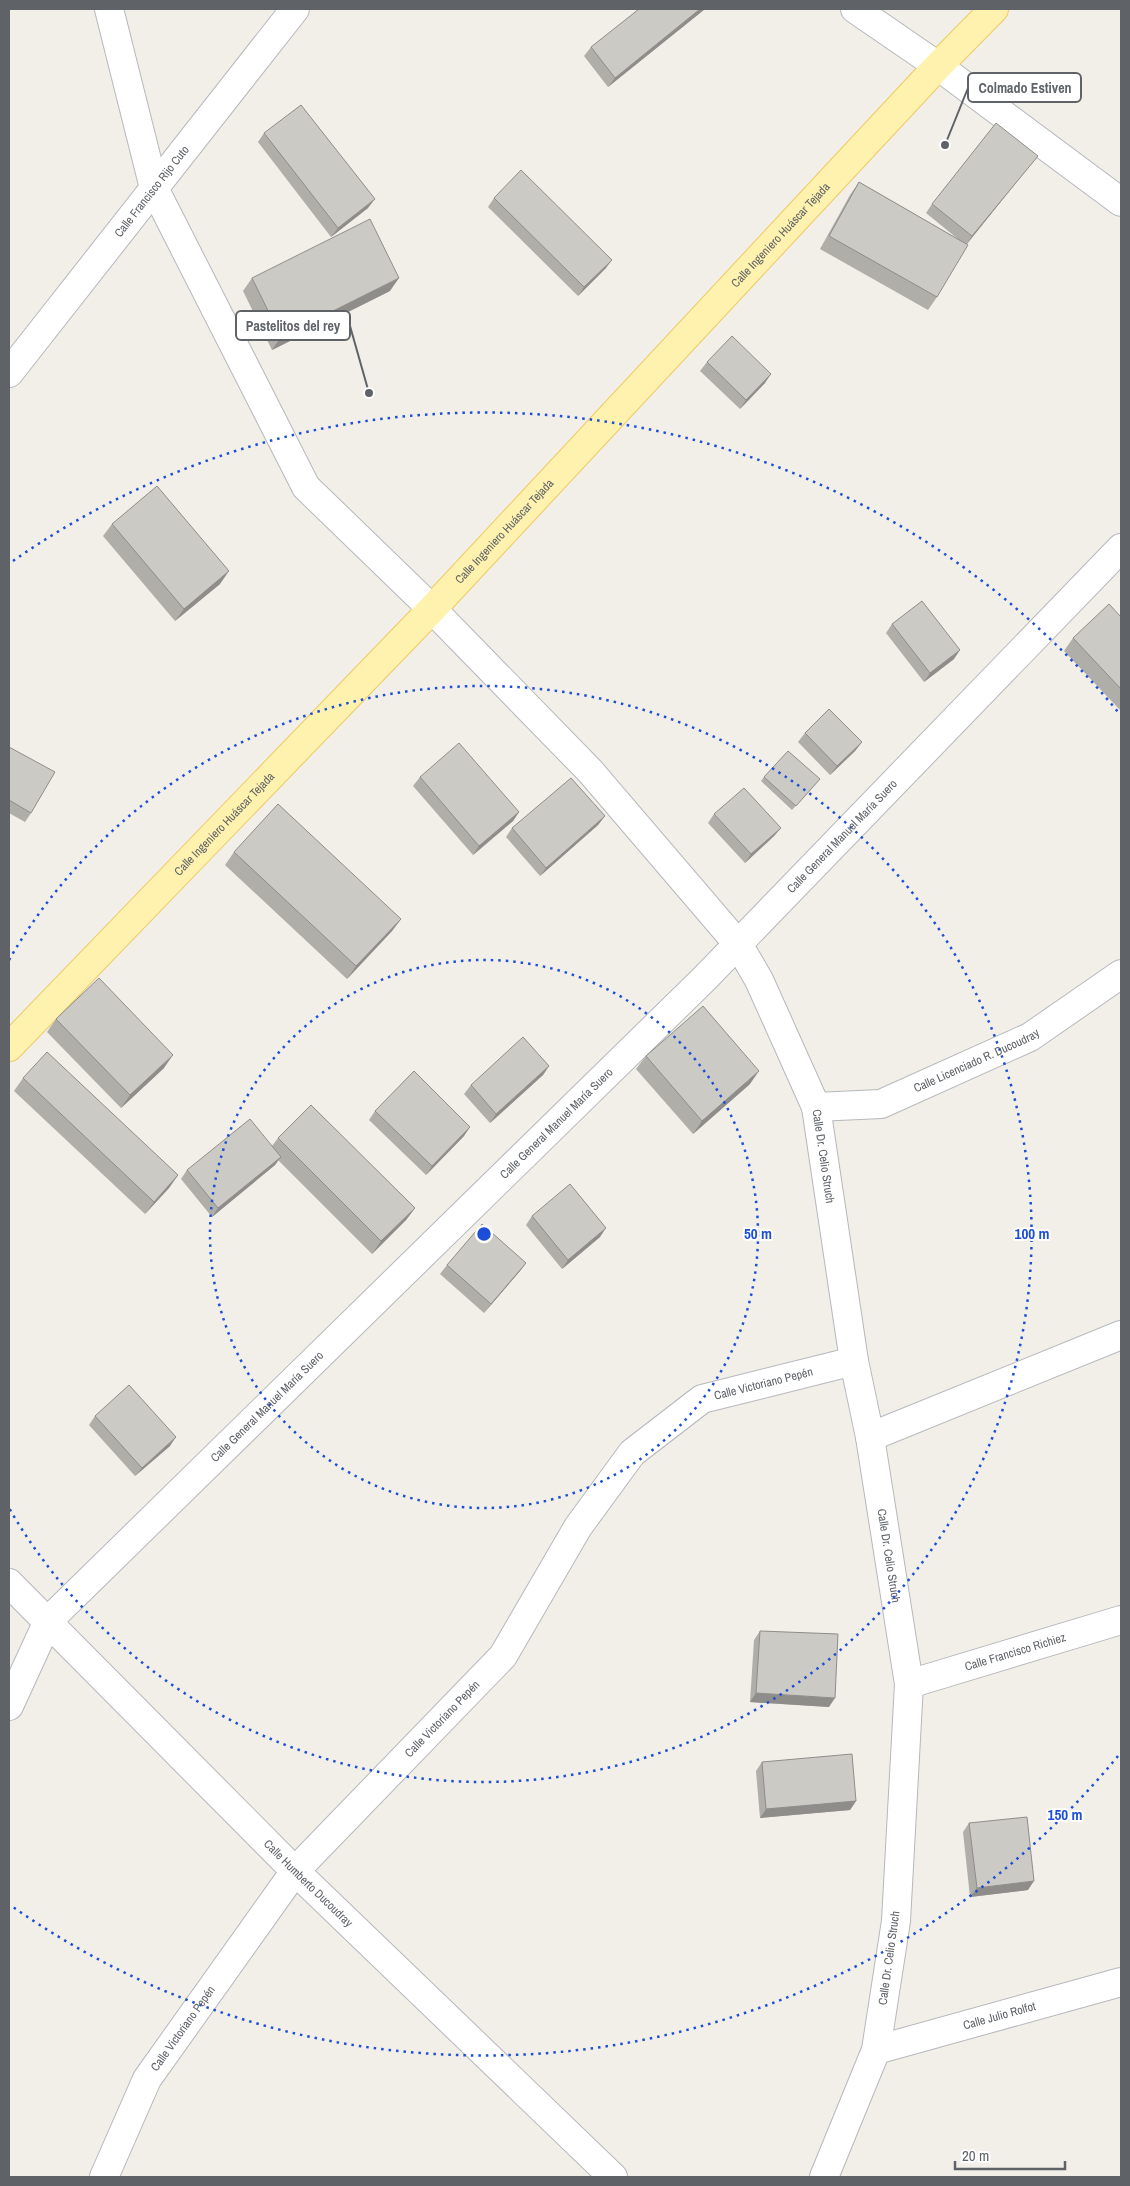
<svg xmlns="http://www.w3.org/2000/svg" width="1130" height="2186" font-family="'Archivo Narrow',sans-serif">
<style>
.lines{fill:none;stroke-linecap:round;stroke-linejoin:round}
.minor-casing{stroke:#b5b8bc;stroke-width:30}
.major-casing{stroke:#f2c960;stroke-width:30}
.minor{stroke:#fff;stroke-width:28}
.major{stroke:#fff2af;stroke-width:28}
.wall{fill:#afaea9}
.shaded-wall{fill:#8f8d8a}
.building{fill:#cccac5;stroke:#8f8d8a}
.ring{fill:none;stroke:#1d4ed8;stroke-width:2.5;stroke-dasharray:2.5 5}
.labels{text-anchor:middle;dominant-baseline:central;stroke-width:4;stroke-linejoin:round;paint-order:stroke}
.street-label{font-size:12px;fill:#5f6368;stroke:#fff}
.centre{fill:#1d4ed8;stroke:#fff;stroke-width:2.5}
.ring-label{font-size:15px;text-anchor:middle;font-weight:bold;fill:#1d4ed8;stroke:#fff;stroke-width:4;stroke-linejoin:round;paint-order:stroke}
.leader{fill:none;stroke:#5f6368;stroke-width:2}
.callout-dot{fill:#5f6368;stroke:#fff;stroke-width:2}
.callout{fill:#fff;stroke:#5f6368;stroke-width:2}
.callout-label{font-size:14px;text-anchor:middle;font-weight:bold;fill:#5f6368}
</style>
<rect width="100%" height="100%" fill="#f1efe8"/>
<g class="lines">
<g class="minor-casing">
<g id="minor">
<path id="s1" d="M109,9L154,188L306,487L432,609L590,771L738,944L759,980L816,1107L854,1361L870,1437L909,1684L896,1921L876,2050L824,2177"/>
<polyline points="855,9 938,66 1121,202"/>
<path id="s2" d="M9,373L295,9"/>
<path id="s3" d="M816,1107L881,1104L1030,1037L1121,974"/>
<polyline points="870,1437 1121,1335"/>
<path id="s4" d="M9,1583L295,1871L613,2177"/>
<path id="s5" d="M909,1684L1121,1620"/>
<path id="s6" d="M9,1706L48,1621L705,978L1121,548"/>
<path id="s7" d="M876,2050L1121,1982"/>
<path id="s8" d="M104,2177L147,2079L295,1871L503,1656L578,1527L632,1453L702,1399L854,1361"/>
</g>
</g>
<g class="major-casing">
<g id="major">
<path id="s9" d="M9,1047L432,609L938,66L994,9"/>
</g>
</g>
<use href="#minor" class="minor"/>
<use href="#major" class="major"/>
</g>
<g class="wall">
<polygon points="705,9 608,87 584,56 591,47"/>
<polygon points="264,133 368,208 331,237 258,142"/>
<polygon points="1038,156 1031,164 967,244 937,297 928,310 820,249 850,195 859,182 958,239 926,213 932,204"/>
<polygon points="494,198 606,268 578,296 488,207"/>
<polygon points="252,278 390,291 272,350 243,291"/>
<polygon points="707,362 765,383 740,409 700,371"/>
<polygon points="112,524 220,584 175,621 103,536"/>
<polygon points="1121,617 1121,711 1064,651 1073,638"/>
<polygon points="892,624 954,659 924,682 886,633"/>
<polygon points="805,733 862,742 855,751 830,775 798,742"/>
<polygon points="9,747 31,813 25,822 9,813"/>
<polygon points="420,777 519,812 513,821 473,855 413,786"/>
<polygon points="764,777 820,779 792,810 761,781"/>
<polygon points="714,814 781,828 774,836 745,863 708,823"/>
<polygon points="605,816 598,825 540,876 506,837 512,828"/>
<polygon points="234,852 401,919 392,931 347,979 225,865"/>
<polygon points="56,1019 164,1068 121,1108 47,1032"/>
<polygon points="646,1056 750,1084 693,1134 636,1069"/>
<polygon points="549,1066 543,1075 490,1123 464,1094 471,1085"/>
<polygon points="23,1078 178,1175 169,1188 145,1214 14,1091"/>
<polygon points="375,1111 464,1136 426,1175 369,1120"/>
<polygon points="278,1138 415,1208 406,1220 372,1254 278,1160 275,1165 212,1217 181,1179 187,1170 272,1146"/>
<polygon points="532,1216 600,1237 562,1269 526,1225"/>
<polygon points="526,1263 520,1271 484,1313 440,1274 447,1265"/>
<polygon points="95,1416 170,1446 135,1476 89,1425"/>
<polygon points="760,1631 829,1707 750,1702 754,1640"/>
<polygon points="762,1762 856,1801 850,1810 760,1818 756,1771"/>
<polygon points="969,1823 1028,1890 970,1897 963,1832"/>
</g>
<g class="shaded-wall">
<polygon points="700,9 705,9 608,87 615,78"/>
<polygon points="1038,156 1031,164 966,245 972,236"/>
<polygon points="375,199 368,208 331,237 338,228"/>
<polygon points="612,260 606,268 578,296 584,287"/>
<polygon points="399,278 390,291 272,350 281,337"/>
<polygon points="771,374 765,383 740,409 746,400"/>
<polygon points="229,571 220,584 175,621 184,609"/>
<polygon points="960,650 954,659 924,682 930,673"/>
<polygon points="862,742 855,751 830,775 837,766"/>
<polygon points="519,812 513,821 473,855 479,846"/>
<polygon points="605,816 598,825 540,876 546,868"/>
<polygon points="781,828 774,836 745,863 751,854"/>
<polygon points="401,919 392,931 347,979 356,966"/>
<polygon points="173,1055 164,1068 121,1108 130,1095"/>
<polygon points="549,1066 543,1075 490,1123 496,1114"/>
<polygon points="759,1071 750,1084 693,1134 702,1121"/>
<polygon points="470,1127 464,1136 426,1175 432,1166"/>
<polygon points="281,1157 275,1165 212,1217 218,1208"/>
<polygon points="178,1175 169,1188 145,1214 154,1202"/>
<polygon points="415,1208 406,1220 372,1254 381,1241"/>
<polygon points="606,1228 600,1237 562,1269 568,1260"/>
<polygon points="526,1263 520,1271 484,1313 491,1304"/>
<polygon points="176,1437 170,1446 135,1476 142,1468"/>
<polygon points="756,1693 835,1698 829,1707 750,1702"/>
<polygon points="856,1801 850,1810 760,1818 766,1809"/>
<polygon points="1034,1881 1028,1890 970,1897 977,1888"/>
</g>
<g class="building">
<polygon points="639,9 700,9 615,78 591,47"/>
<polygon points="301,105 375,199 338,228 264,133"/>
<polygon points="996,123 1038,156 972,236 932,204"/>
<polygon points="521,170 612,260 584,287 494,198"/>
<polygon points="859,182 968,245 937,297 829,236"/>
<polygon points="370,219 399,278 281,337 252,278"/>
<polygon points="732,336 771,374 746,400 707,362"/>
<polygon points="157,486 229,571 184,609 112,524"/>
<polygon points="922,601 960,650 930,673 892,624"/>
<polygon points="1109,604 1121,617 1121,689 1073,638"/>
<polygon points="829,709 862,742 837,766 805,733"/>
<polygon points="459,743 519,812 479,846 420,777"/>
<polygon points="9,747 55,772 31,813 9,800"/>
<polygon points="788,751 820,779 796,806 764,777"/>
<polygon points="571,778 605,816 546,868 512,828"/>
<polygon points="744,788 781,828 751,854 714,814"/>
<polygon points="278,804 401,919 356,966 234,852"/>
<polygon points="99,978 173,1055 130,1095 56,1019"/>
<polygon points="703,1006 759,1071 702,1121 646,1056"/>
<polygon points="523,1037 549,1066 496,1114 471,1085"/>
<polygon points="47,1052 178,1175 154,1202 23,1078"/>
<polygon points="414,1071 470,1127 432,1166 375,1111"/>
<polygon points="311,1105 415,1208 381,1241 278,1138"/>
<polygon points="250,1119 281,1157 218,1208 187,1170"/>
<polygon points="570,1184 606,1228 568,1260 532,1216"/>
<polygon points="482,1224 526,1263 491,1304 447,1265"/>
<polygon points="129,1385 176,1437 142,1468 95,1416"/>
<polygon points="760,1631 838,1634 835,1698 756,1693"/>
<polygon points="852,1754 856,1801 766,1809 762,1762"/>
<polygon points="1027,1817 1034,1881 977,1888 969,1823"/>
</g>
<g class="ring">
<circle cx="484" cy="1234" r="274"/>
<path d="M9 960A548 548 0 1 1 9 1508"/>
<path d="M1118 1756A821 821 0 0 1 13 1907M13 561A821 821 0 0 1 1118 712"/>
</g>
<g class="labels">
<g class="street-label">
<text stroke="none"><textPath href="#s2" startOffset="231">Calle Francisco Rijo Cuto</textPath></text>
<text stroke="none"><textPath href="#s9" startOffset="1120">Calle Ingeniero Huáscar Tejada</textPath></text>
<text stroke="none"><textPath href="#s9" startOffset="715">Calle Ingeniero Huáscar Tejada</textPath></text>
<text stroke="none"><textPath href="#s9" startOffset="310">Calle Ingeniero Huáscar Tejada</textPath></text>
<text stroke="none"><textPath href="#s6" startOffset="1210">Calle General Manuel María Suero</textPath></text>
<text stroke="none"><textPath href="#s3" startOffset="170">Calle Licenciado R. Ducoudray</textPath></text>
<text stroke="none"><textPath href="#s6" startOffset="805">Calle General Manuel María Suero</textPath></text>
<text stroke="none"><textPath href="#s1" startOffset="1380">Calle Dr. Celio Struch</textPath></text>
<text stroke="none"><textPath href="#s8" startOffset="1054">Calle Victoriano Pepén</textPath></text>
<text stroke="none"><textPath href="#s6" startOffset="400">Calle General Manuel María Suero</textPath></text>
<text stroke="none"><textPath href="#s1" startOffset="1785">Calle Dr. Celio Struch</textPath></text>
<text stroke="none"><textPath href="#s5" startOffset="111">Calle Francisco Richiez</textPath></text>
<text stroke="none"><textPath href="#s8" startOffset="574">Calle Victoriano Pepén</textPath></text>
<text stroke="none"><textPath href="#s4" startOffset="424">Calle Humberto Ducoudray</textPath></text>
<text transform="translate(889 1958) rotate(-82)">Calle Dr. Celio Struch</text>
<text stroke="none"><textPath href="#s7" startOffset="128">Calle Julio Rolfot</textPath></text>
<text stroke="none"><textPath href="#s8" startOffset="169">Calle Victoriano Pepén</textPath></text>
</g>
</g>
<circle cx="484" cy="1234" r="8" class="centre"/>
<g class="ring-label">
<text x="758" y="1239">50 m</text>
<text x="1032" y="1239">100 m</text>
<text x="1065" y="1820">150 m</text>
</g>
<path class="leader" d="M945 145L968 88M369 393L350 326"/>
<g class="callout-dot">
<circle cx="945" cy="145" r="5"/>
<circle cx="369" cy="393" r="5"/>
</g>
<g class="callout">
<rect x="968" y="73" width="113" height="29" rx="5"/>
<rect x="236" y="311" width="114" height="29" rx="5"/>
</g>
<g class="callout-label">
<text x="1025" y="93">Colmado Estiven</text>
<text x="293" y="331">Pastelitos del rey</text>
</g>
<rect width="1130" height="2186" fill="none" stroke="#5f6368" stroke-width="20"/>
<path d="M955 2161v8h110v-8" fill="none" stroke="#5f6368" stroke-width="2.5"/>
<text x="962" y="2161" font-size="15" fill="#5f6368" stroke="#ffffff" stroke-width="4" paint-order="stroke">20 m</text>
</svg>
